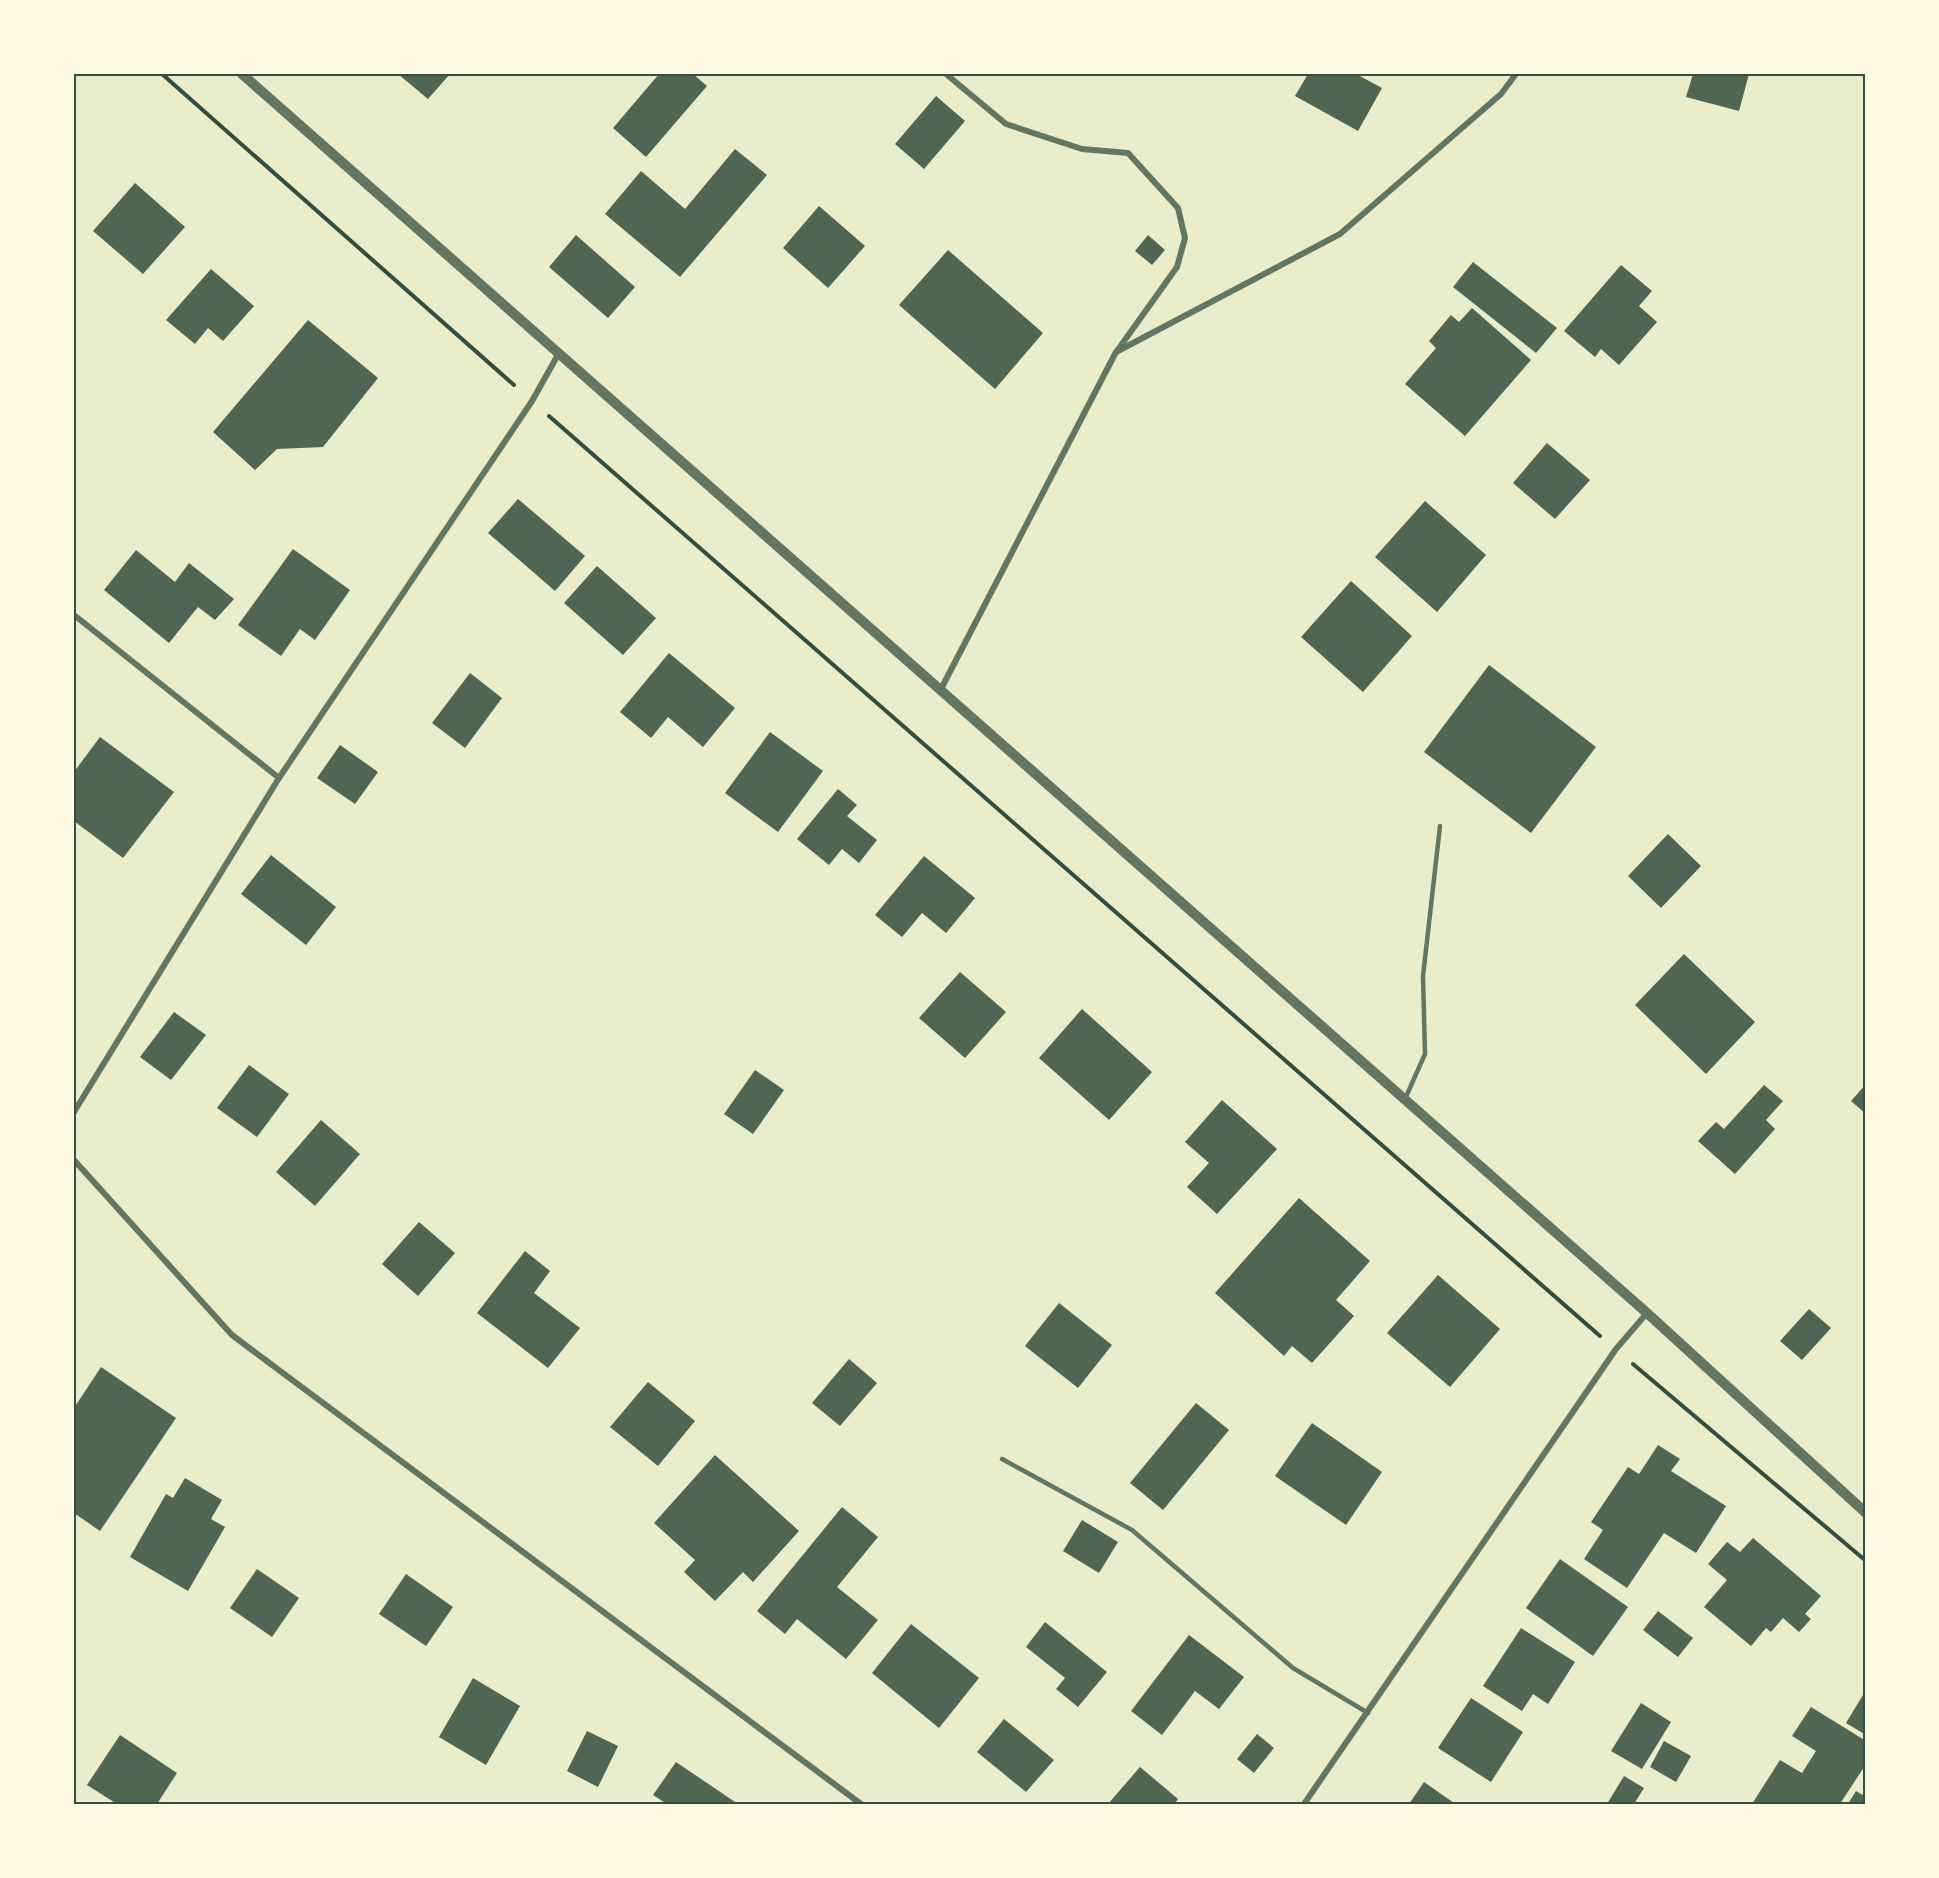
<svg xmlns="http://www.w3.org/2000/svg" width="1939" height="1878" font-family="'Alegreya Sans',sans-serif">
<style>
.building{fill:#4f6655}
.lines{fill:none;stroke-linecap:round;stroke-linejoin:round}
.path{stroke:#344e41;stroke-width:4}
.service{stroke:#617663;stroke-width:4.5}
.minor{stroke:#617663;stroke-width:6}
.tertiary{stroke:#617663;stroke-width:10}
.neatline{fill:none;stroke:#344e41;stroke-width:2}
</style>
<rect width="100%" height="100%" fill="#e9edc9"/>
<g class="building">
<polygon points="398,74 450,74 428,99"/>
<polygon points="659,74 693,74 707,86 646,157 613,128"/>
<polygon points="1308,74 1356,74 1382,88 1358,131 1295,96"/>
<polygon points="1693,74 1749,74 1739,111 1686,97"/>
<polygon points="936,96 965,121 924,169 895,144"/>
<polygon points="735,149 767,175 680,277 605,214 641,171 685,209"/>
<polygon points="135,183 185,227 143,274 93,231"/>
<polygon points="819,206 865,246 828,288 783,248"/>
<polygon points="576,235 635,287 608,318 549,267"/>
<polygon points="1148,235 1165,250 1152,265 1135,251"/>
<polygon points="948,250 1043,333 995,389 899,305"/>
<polygon points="1473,262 1557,328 1536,353 1453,287"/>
<polygon points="1621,265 1652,291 1639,306 1657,322 1619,365 1601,349 1595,357 1564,331"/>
<polygon points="211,269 254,306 223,341 208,328 195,344 166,320"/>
<polygon points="1472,308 1531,360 1465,436 1405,384 1436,348 1429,341 1451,315 1459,322"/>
<polygon points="308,320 378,378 323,447 277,449 255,470 213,432"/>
<polygon points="1547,443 1590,480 1555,519 1513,483"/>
<polygon points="518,499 585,556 555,591 488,533"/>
<polygon points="1425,501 1486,555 1437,612 1375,557"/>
<polygon points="293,549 350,590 315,640 300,629 281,656 238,625"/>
<polygon points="136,550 175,582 189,563 234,599 215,620 198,607 169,643 104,590"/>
<polygon points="597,566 656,618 623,655 564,603"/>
<polygon points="1351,581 1412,636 1363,692 1301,637"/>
<polygon points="669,653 735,708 703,747 668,717 651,738 620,712"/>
<polygon points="1489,665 1596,747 1531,833 1424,752"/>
<polygon points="470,673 502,698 465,748 432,723"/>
<polygon points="770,732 823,771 778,832 725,793"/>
<polygon points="100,737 174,792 123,858 74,821 74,772"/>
<polygon points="340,745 378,772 355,804 317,778"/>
<polygon points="838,789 857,805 847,816 877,840 859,863 842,849 829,865 797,839"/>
<polygon points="1668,834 1701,866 1661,908 1628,876"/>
<polygon points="271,855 336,907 306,945 241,894"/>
<polygon points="924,856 975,898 946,933 922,913 902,937 875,915"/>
<polygon points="1684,954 1755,1022 1706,1074 1635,1005"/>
<polygon points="960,972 1006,1012 965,1058 919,1018"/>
<polygon points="1082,1009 1152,1072 1109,1120 1039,1058"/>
<polygon points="174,1012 206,1035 171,1080 140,1057"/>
<polygon points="249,1065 289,1094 257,1137 217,1108"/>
<polygon points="755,1070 784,1090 753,1134 724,1114"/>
<polygon points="1866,1084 1866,1114 1851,1101"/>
<polygon points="1764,1085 1783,1101 1766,1120 1775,1129 1735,1174 1698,1141 1716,1122 1724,1129"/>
<polygon points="1222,1100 1277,1149 1217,1214 1187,1187 1209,1163 1185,1142"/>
<polygon points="321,1120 360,1154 315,1206 276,1172"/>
<polygon points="1299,1198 1370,1261 1336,1300 1354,1316 1312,1363 1292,1346 1284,1356 1215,1293"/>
<polygon points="419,1222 455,1253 418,1296 382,1264"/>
<polygon points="525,1251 550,1271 534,1293 580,1328 548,1368 477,1313"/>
<polygon points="1438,1275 1500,1329 1450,1387 1387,1333"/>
<polygon points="1059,1303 1112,1345 1078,1388 1025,1346"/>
<polygon points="1809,1309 1831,1328 1802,1360 1780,1341"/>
<polygon points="849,1359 877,1383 840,1426 812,1403"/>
<polygon points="101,1367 176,1418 100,1531 74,1513 74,1408"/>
<polygon points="648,1382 695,1421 658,1466 610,1427"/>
<polygon points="1196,1403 1229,1430 1163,1510 1130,1483"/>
<polygon points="1312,1423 1382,1472 1346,1525 1275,1476"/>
<polygon points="1658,1445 1680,1459 1671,1471 1726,1506 1696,1553 1664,1533 1627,1588 1584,1559 1603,1530 1591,1522 1628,1467 1639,1474"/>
<polygon points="715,1455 799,1531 753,1582 743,1572 715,1601 684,1572 695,1560 654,1523"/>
<polygon points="185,1478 222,1500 211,1519 225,1527 188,1591 130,1557 166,1494 173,1498"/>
<polygon points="842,1507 878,1537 837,1587 878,1620 846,1659 797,1619 785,1634 757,1611"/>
<polygon points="1082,1520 1118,1542 1099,1573 1063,1551"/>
<polygon points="1753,1538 1821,1596 1805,1614 1811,1619 1799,1632 1783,1618 1771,1632 1766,1628 1751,1646 1704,1607 1727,1580 1708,1564 1727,1542 1740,1552"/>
<polygon points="1560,1559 1628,1607 1593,1656 1526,1608"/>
<polygon points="257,1569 299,1598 272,1637 230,1608"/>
<polygon points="406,1574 453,1607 426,1646 379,1614"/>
<polygon points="1658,1611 1693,1638 1678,1657 1643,1630"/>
<polygon points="1045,1622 1107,1672 1078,1707 1056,1689 1065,1678 1026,1647"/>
<polygon points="911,1624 979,1678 939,1728 872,1673"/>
<polygon points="1521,1628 1575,1662 1548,1704 1533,1694 1522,1711 1483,1686"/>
<polygon points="1189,1635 1244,1677 1219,1709 1195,1691 1162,1735 1131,1711"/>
<polygon points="473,1678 520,1706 486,1765 439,1737"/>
<polygon points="1866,1690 1866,1735 1846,1723"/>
<polygon points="1471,1698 1523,1732 1491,1782 1438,1748"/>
<polygon points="1641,1703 1671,1722 1642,1769 1611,1751"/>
<polygon points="1811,1707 1866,1741 1866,1764 1840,1804 1752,1804 1780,1760 1802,1773 1816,1751 1792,1736"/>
<polygon points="1004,1719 1054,1760 1026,1792 977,1752"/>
<polygon points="587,1731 618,1746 598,1787 567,1771"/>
<polygon points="1257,1734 1274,1748 1254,1773 1237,1759"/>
<polygon points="120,1735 177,1773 157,1804 117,1804 87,1785"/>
<polygon points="1664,1741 1691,1756 1676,1782 1650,1767"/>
<polygon points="676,1762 738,1804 667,1804 653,1795"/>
<polygon points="1140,1767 1178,1799 1174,1804 1108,1804"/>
<polygon points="1624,1776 1644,1788 1634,1804 1607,1804"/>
<polygon points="1424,1782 1454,1803 1453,1804 1409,1804"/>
<polygon points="1856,1791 1866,1797 1866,1804 1848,1804"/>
</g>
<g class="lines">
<g class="path">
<polyline points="162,74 514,385"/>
<polyline points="549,416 1600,1336"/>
<polyline points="1633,1364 1866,1561"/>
</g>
<g class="service">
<polyline points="1405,1099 1425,1054 1423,976 1440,826"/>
<polyline points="1002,1459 1132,1530 1293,1668 1368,1713"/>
</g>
<g class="minor">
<polyline points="946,74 1006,124 1082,149 1128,153 1178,208 1185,238 1177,267 1117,351"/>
<polyline points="74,615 279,778"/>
<polyline points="941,689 1116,352 1340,234 1501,94 1516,74"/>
<polyline points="74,1112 279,778 532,401 559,353"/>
<polyline points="74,1160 232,1335 861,1804"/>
<polyline points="1304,1804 1616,1349 1647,1313"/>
</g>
<polyline class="tertiary" points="242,74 1647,1313 1866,1513"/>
</g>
<rect width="1939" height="1878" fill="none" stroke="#fefae0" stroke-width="150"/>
<rect x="75" y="75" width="1789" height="1728" class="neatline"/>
</svg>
